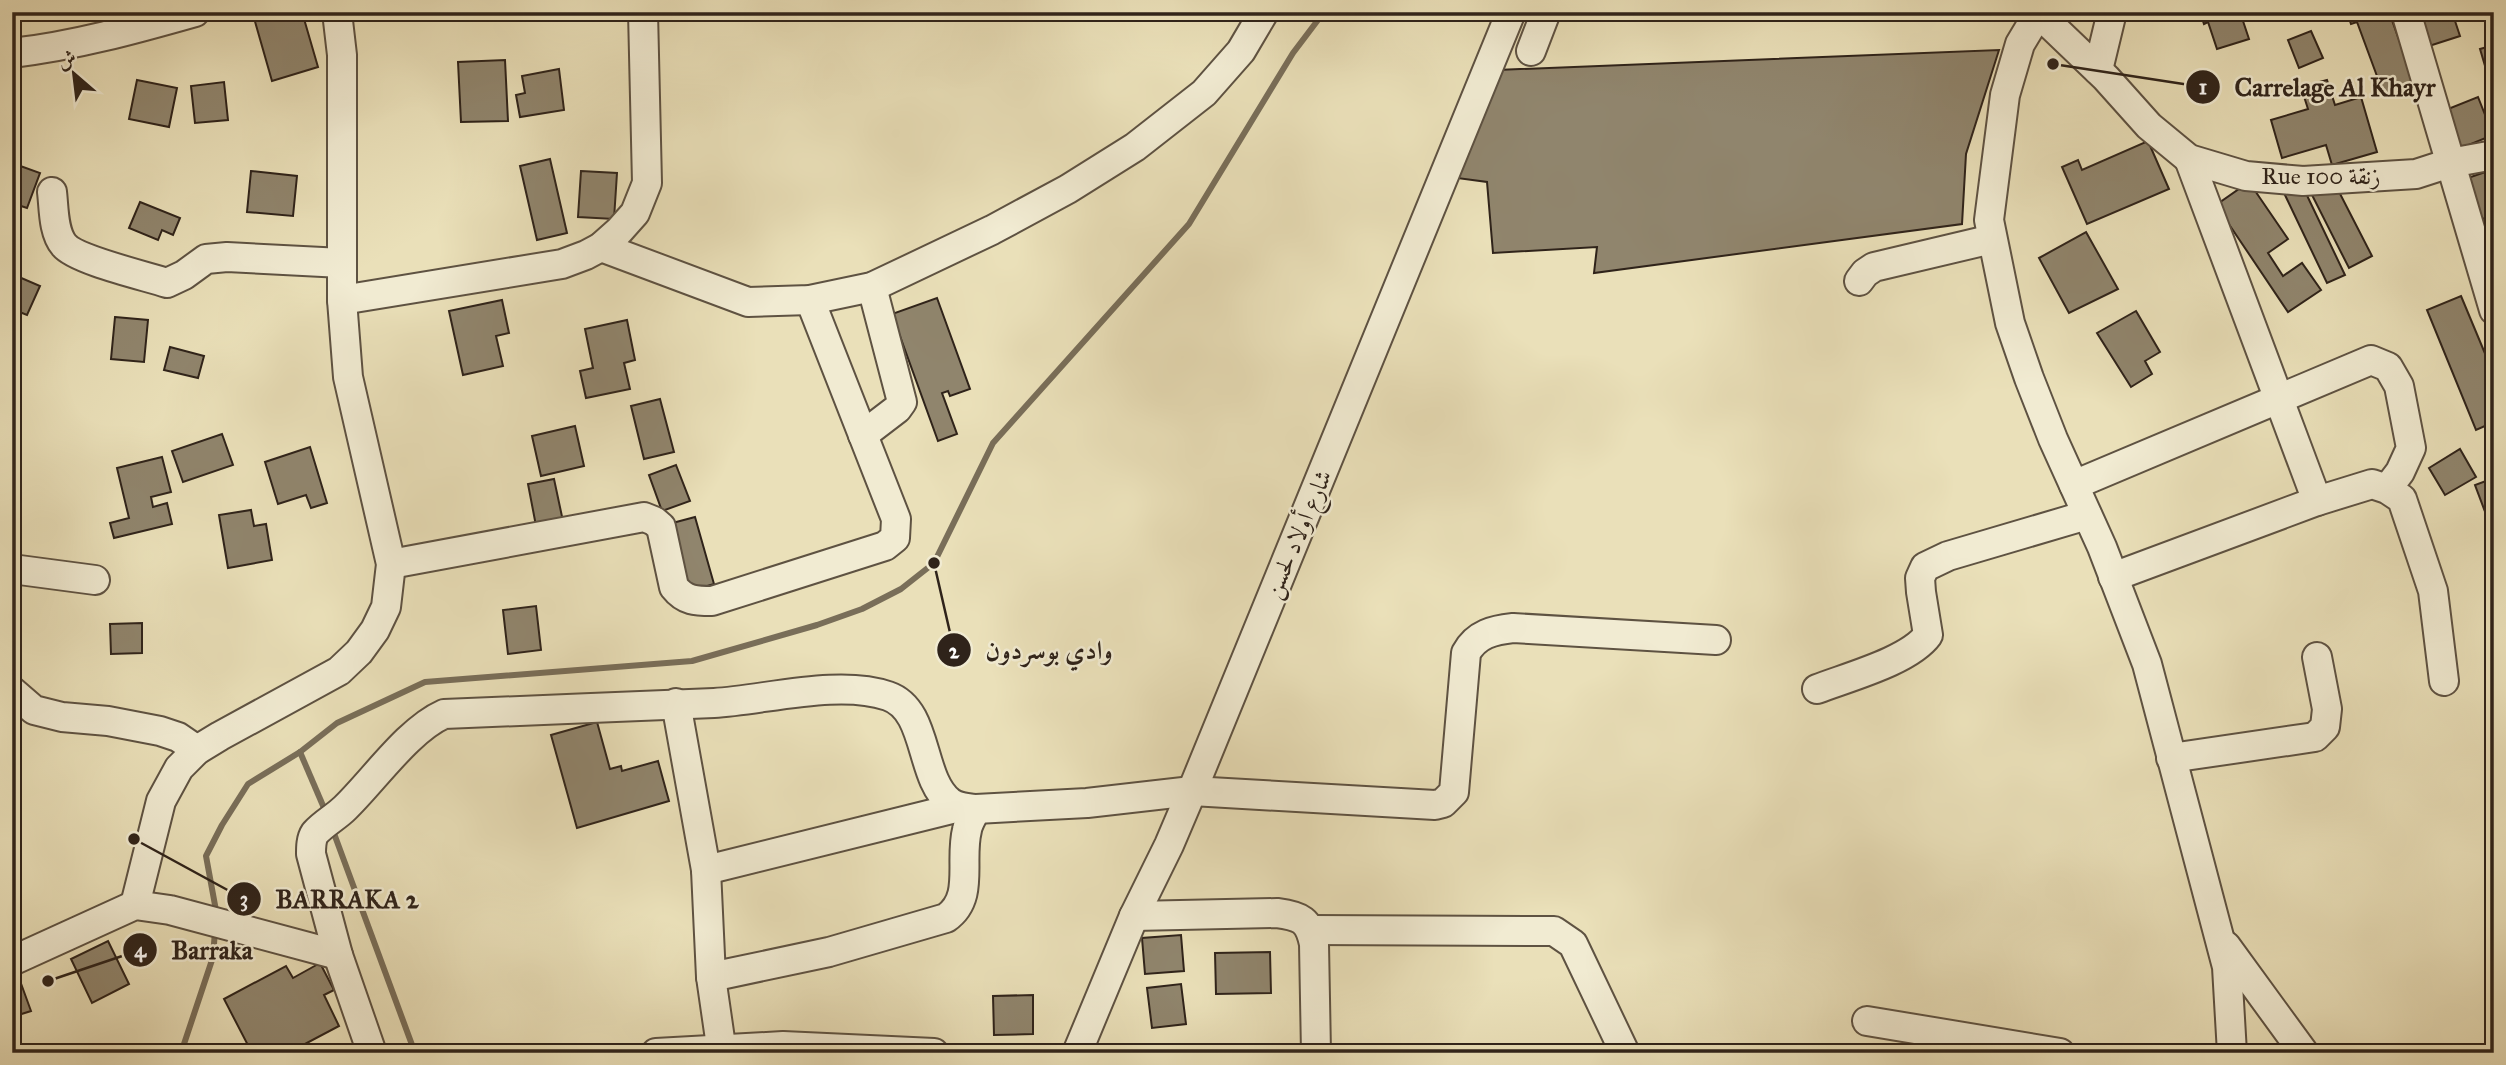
<svg xmlns="http://www.w3.org/2000/svg" width="2506" height="1065" font-family="'IM FELL Great Primer',Amiri,serif">
<style>
.lines{fill:none;stroke-linecap:round;stroke-linejoin:round}
.stream{stroke:#796e59;stroke-width:6}
.building{fill:#90856d;stroke:#2f231a;stroke-width:2}
.minor-casing{stroke:#5e5242;stroke-width:32}
.minor{stroke:#f1ebd2;stroke-width:28}
.labels{text-anchor:middle;dominant-baseline:central;stroke-width:5;stroke-linejoin:round;paint-order:stroke}
.street-label{font-size:24px;fill:#2f231a;stroke:#f1ebd2}
.leader{fill:none;stroke:#2f231a;stroke-width:2.5}
.callout-dot{fill:#2f231a;stroke:#f1ebd2;stroke-width:2.5}
.mark-label{font-size:21px;text-anchor:middle;font-weight:bold;fill:#fff}
.callout-label{font-size:26px;text-anchor:middle;font-weight:bold;fill:#2f231a;stroke:#f1ebd2;stroke-width:5;stroke-linejoin:round;paint-order:stroke}
</style>
<rect width="100%" height="100%" fill="#eae0b9"/>
<filter id="stains"><feTurbulence type="fractalNoise" baseFrequency=".00286" numOctaves="4"/><feColorMatrix values="0 0 0 0 .2 0 0 0 0 .09 0 0 0 0 .02 0 0 0 .5 -.17"/></filter>
<radialGradient id="worn" r=".72"><stop offset=".6" stop-color="#630" stop-opacity="0"/><stop offset="1" stop-color="#630" stop-opacity=".3"/></radialGradient>
<g class="lines">
<g class="stream">
<polyline points="300,752 327,815"/>
<polyline points="332,828 415,1053"/>
<polyline points="217,916 206,856 222,825 248,784 300,752 337,723 425,682 692,661 817,625 862,609 901,589 934,563 993,443 1189,224 1293,53 1324,12"/>
<polyline points="181,1053 213,957 215,931"/>
</g>
</g>
<g class="building">
<polygon points="274,12 302,12 318,67 272,81 254,18"/>
<polygon points="549,12 608,12 549,18"/>
<polygon points="2200,12 2240,12 2249,39 2217,49 2208,22 2204,24"/>
<polygon points="2347,12 2389,12 2415,84 2384,95 2357,22 2351,24"/>
<polygon points="2414,12 2452,12 2460,36 2426,47"/>
<polygon points="2311,31 2323,58 2299,68 2288,40"/>
<polygon points="2494,45 2494,74 2488,76 2480,49"/>
<polygon points="1999,50 1966,154 1962,224 1594,273 1597,247 1493,253 1487,182 1457,178 1497,70"/>
<polygon points="505,60 508,121 461,122 458,62"/>
<polygon points="559,69 564,110 520,117 516,95 525,93 522,76"/>
<polygon points="137,80 177,88 169,127 129,119"/>
<polygon points="2327,80 2335,105 2361,97 2377,152 2332,165 2326,145 2282,158 2271,120 2308,109 2301,87"/>
<polygon points="224,82 228,120 195,123 191,86"/>
<polygon points="2478,97 2493,135 2459,149 2443,111"/>
<polygon points="2148,141 2169,189 2087,224 2062,167 2078,160 2082,170"/>
<polygon points="550,159 567,233 537,240 520,166"/>
<polygon points="12,163 40,173 27,208 12,203"/>
<polygon points="2494,169 2494,215 2477,221 2462,180"/>
<polygon points="251,171 297,176 293,216 247,212"/>
<polygon points="581,171 617,173 614,219 578,217"/>
<polygon points="2249,182 2288,239 2268,253 2283,276 2302,263 2321,290 2288,312 2216,205"/>
<polygon points="2335,184 2372,256 2349,268 2312,195"/>
<polygon points="2302,185 2345,275 2327,283 2284,193"/>
<polygon points="140,202 180,218 173,235 162,230 158,240 129,228"/>
<polygon points="2086,232 2118,289 2069,313 2039,258"/>
<polygon points="12,274 40,286 27,315 12,309"/>
<polygon points="2461,296 2494,375 2494,422 2476,430 2427,310"/>
<polygon points="937,298 970,389 950,396 948,391 942,393 957,434 938,441 892,314"/>
<polygon points="502,300 509,333 496,336 503,366 463,375 449,311"/>
<polygon points="2136,311 2160,352 2145,361 2152,374 2131,387 2097,333"/>
<polygon points="115,317 148,320 144,362 111,359"/>
<polygon points="627,320 635,360 624,363 630,389 586,398 580,371 593,368 585,329"/>
<polygon points="170,347 204,356 198,378 164,370"/>
<polygon points="660,399 674,452 644,459 631,406"/>
<polygon points="575,426 584,466 541,476 532,436"/>
<polygon points="222,434 233,465 183,482 172,451"/>
<polygon points="310,447 327,503 311,508 306,495 278,504 265,462"/>
<polygon points="2460,449 2476,477 2445,495 2429,468"/>
<polygon points="162,457 171,492 151,497 153,507 167,503 172,524 114,538 110,523 129,518 117,468"/>
<polygon points="676,465 690,501 662,511 649,475"/>
<polygon points="2494,478 2494,514 2487,517 2475,485"/>
<polygon points="554,479 564,526 537,531 528,484"/>
<polygon points="251,510 254,526 266,524 272,560 228,568 219,515"/>
<polygon points="695,517 714,584 684,593 665,525"/>
<polygon points="536,606 541,650 508,654 503,610"/>
<polygon points="142,623 142,653 111,654 110,624"/>
<polygon points="597,722 610,769 621,766 622,771 658,761 669,801 577,828 551,735"/>
<polygon points="1181,935 1184,971 1145,974 1142,938"/>
<polygon points="108,941 129,984 92,1003 71,959"/>
<polygon points="1270,952 1271,993 1216,994 1215,953"/>
<polygon points="320,963 334,990 324,995 339,1026 288,1053 286,1051 252,1053 224,999 286,966 293,978"/>
<polygon points="19,978 31,1011 12,1017 12,981"/>
<polygon points="1181,984 1186,1024 1152,1028 1147,988"/>
<polygon points="1033,995 1033,1034 994,1035 993,996"/>
</g>
<g class="lines">
<g class="minor-casing">
<g id="minor">
<polyline points="2037,12 2106,78 2149,126 2189,159 2246,176 2303,181 2416,174 2450,163 2494,155"/>
<polyline points="2406,12 2494,310"/>
<polyline points="2038,14 2020,44 2005,95 1989,220 2010,323 2029,378 2053,439 2102,547 2147,664 2227,967 2232,1053"/>
<polyline points="1531,51 1546,12"/>
<path d="M12,53C74,46 135,29 195,12"/>
<polyline points="2098,70 2112,12"/>
<polyline points="2189,159 2317,501"/>
<path d="M52,192C54,208 53,232 64,245C76,260 146,276 167,283L184,275L206,259L227,257L342,263"/>
<polyline points="601,247 748,302 810,300 872,287 992,230 1068,189 1135,147 1204,93 1241,51 1264,12"/>
<polyline points="1859,281 1865,273 1874,267 1992,239"/>
<polyline points="342,300 562,264 586,255 601,247 619,231 635,213 647,183 643,12"/>
<polyline points="863,435 897,409 902,402 872,287"/>
<polyline points="2074,485 2371,360 2388,367 2399,386 2411,448 2400,472 2387,489"/>
<path d="M391,564L644,517L654,521L661,527L674,587C685,601 696,601 712,601L885,546L895,538L896,519L810,300"/>
<polyline points="12,569 95,580"/>
<polyline points="2113,577 2317,501 2372,484 2387,489 2402,499 2433,591 2444,681"/>
<path d="M1817,689C1848,677 1909,661 1928,635L1921,592L1920,578L1925,567L1948,556L2087,515"/>
<polyline points="12,691 34,710 62,717 108,721 160,731 178,737 197,750"/>
<polyline points="676,703 706,870 711,977 722,1053"/>
<polyline points="2171,758 2315,737 2325,727 2327,709 2317,657"/>
<polyline points="706,870 960,807"/>
<polyline points="135,905 161,801 179,768 197,750 220,736 339,671 359,652 375,630 386,607 391,564 348,377 342,300 342,55 337,12"/>
<path d="M1134,916L1277,913C1301,916 1309,920 1314,944L1316,1053"/>
<polyline points="1311,930 1554,931 1573,944 1625,1053"/>
<polyline points="2226,946 2304,1053"/>
<polyline points="12,961 135,905 170,910 338,955"/>
<path d="M711,977L829,952L946,918C975,898 959,861 967,830C968,823 973,816 976,809"/>
<polyline points="1867,1021 2060,1053"/>
<path d="M372,1053L338,955L311,854C311,847 311,839 315,833C324,823 336,817 345,808C374,780 408,730 444,714C534,710 624,707 714,703C765,700 839,679 888,696C929,710 919,778 950,802C958,808 967,808 976,809L1087,803L1192,791L1435,805L1443,803L1454,792L1466,653C1476,634 1494,630 1513,628L1716,640"/>
<polyline points="656,1053 783,1046 934,1053"/>
<polyline points="1077,1053 1134,916 1169,845 1192,791 1511,12"/>
</g>
</g>
<use href="#minor" class="minor"/>
</g>
<g class="labels">
<g class="street-label">
<text x="2321" y="176">Rue 100 زنقة</text>
<text transform="translate(1298 534) rotate(-67)">شارع أولاد لحسن</text>
</g>
</g>
<path class="leader" d="M2053 64L2203 87M934 563L954 650M134 839L244 899M48 981L140 950"/>
<g class="callout-dot">
<circle cx="2053" cy="64" r="7"/>
<circle cx="934" cy="563" r="7"/>
<circle cx="134" cy="839" r="7"/>
<circle cx="48" cy="981" r="7"/>
<circle cx="2203" cy="87" r="18"/>
<circle cx="954" cy="650" r="18"/>
<circle cx="244" cy="899" r="18"/>
<circle cx="140" cy="950" r="18"/>
</g>
<g class="mark-label">
<text x="2203" y="94">1</text>
<text x="954" y="658">2</text>
<text x="244" y="906">3</text>
<text x="140" y="957">4</text>
</g>
<g class="callout-label">
<text x="2335" y="96">Carrelage Al Khayr</text>
<text x="1049" y="659">وادي بوسردون</text>
<text x="347" y="908">BARRAKA 2</text>
<text x="212" y="959">Barraka</text>
</g>
<rect width="2506" height="1065" fill="none" stroke="#eae0b9" stroke-width="42"/>
<rect x="14" y="14" width="2478" height="1037" fill="none" stroke="#2f231a" stroke-width="3.5"/>
<rect x="21" y="21" width="2464" height="1023" fill="none" stroke="#2f231a" stroke-width="2"/>
<g transform="translate(74 74) rotate(332)" stroke="#f1ebd2" stroke-width="5" paint-order="stroke">
<path d="M0-5L12 26L0 18L-12 26Z" fill="#2f231a"/>
<text y="-10" font-size="19" font-weight="bold" text-anchor="middle" fill="#2f231a">ش</text>
</g>
<rect width="100%" height="100%" filter="url(#stains)"/>
<rect width="100%" height="100%" fill="url(#worn)"/>
</svg>
